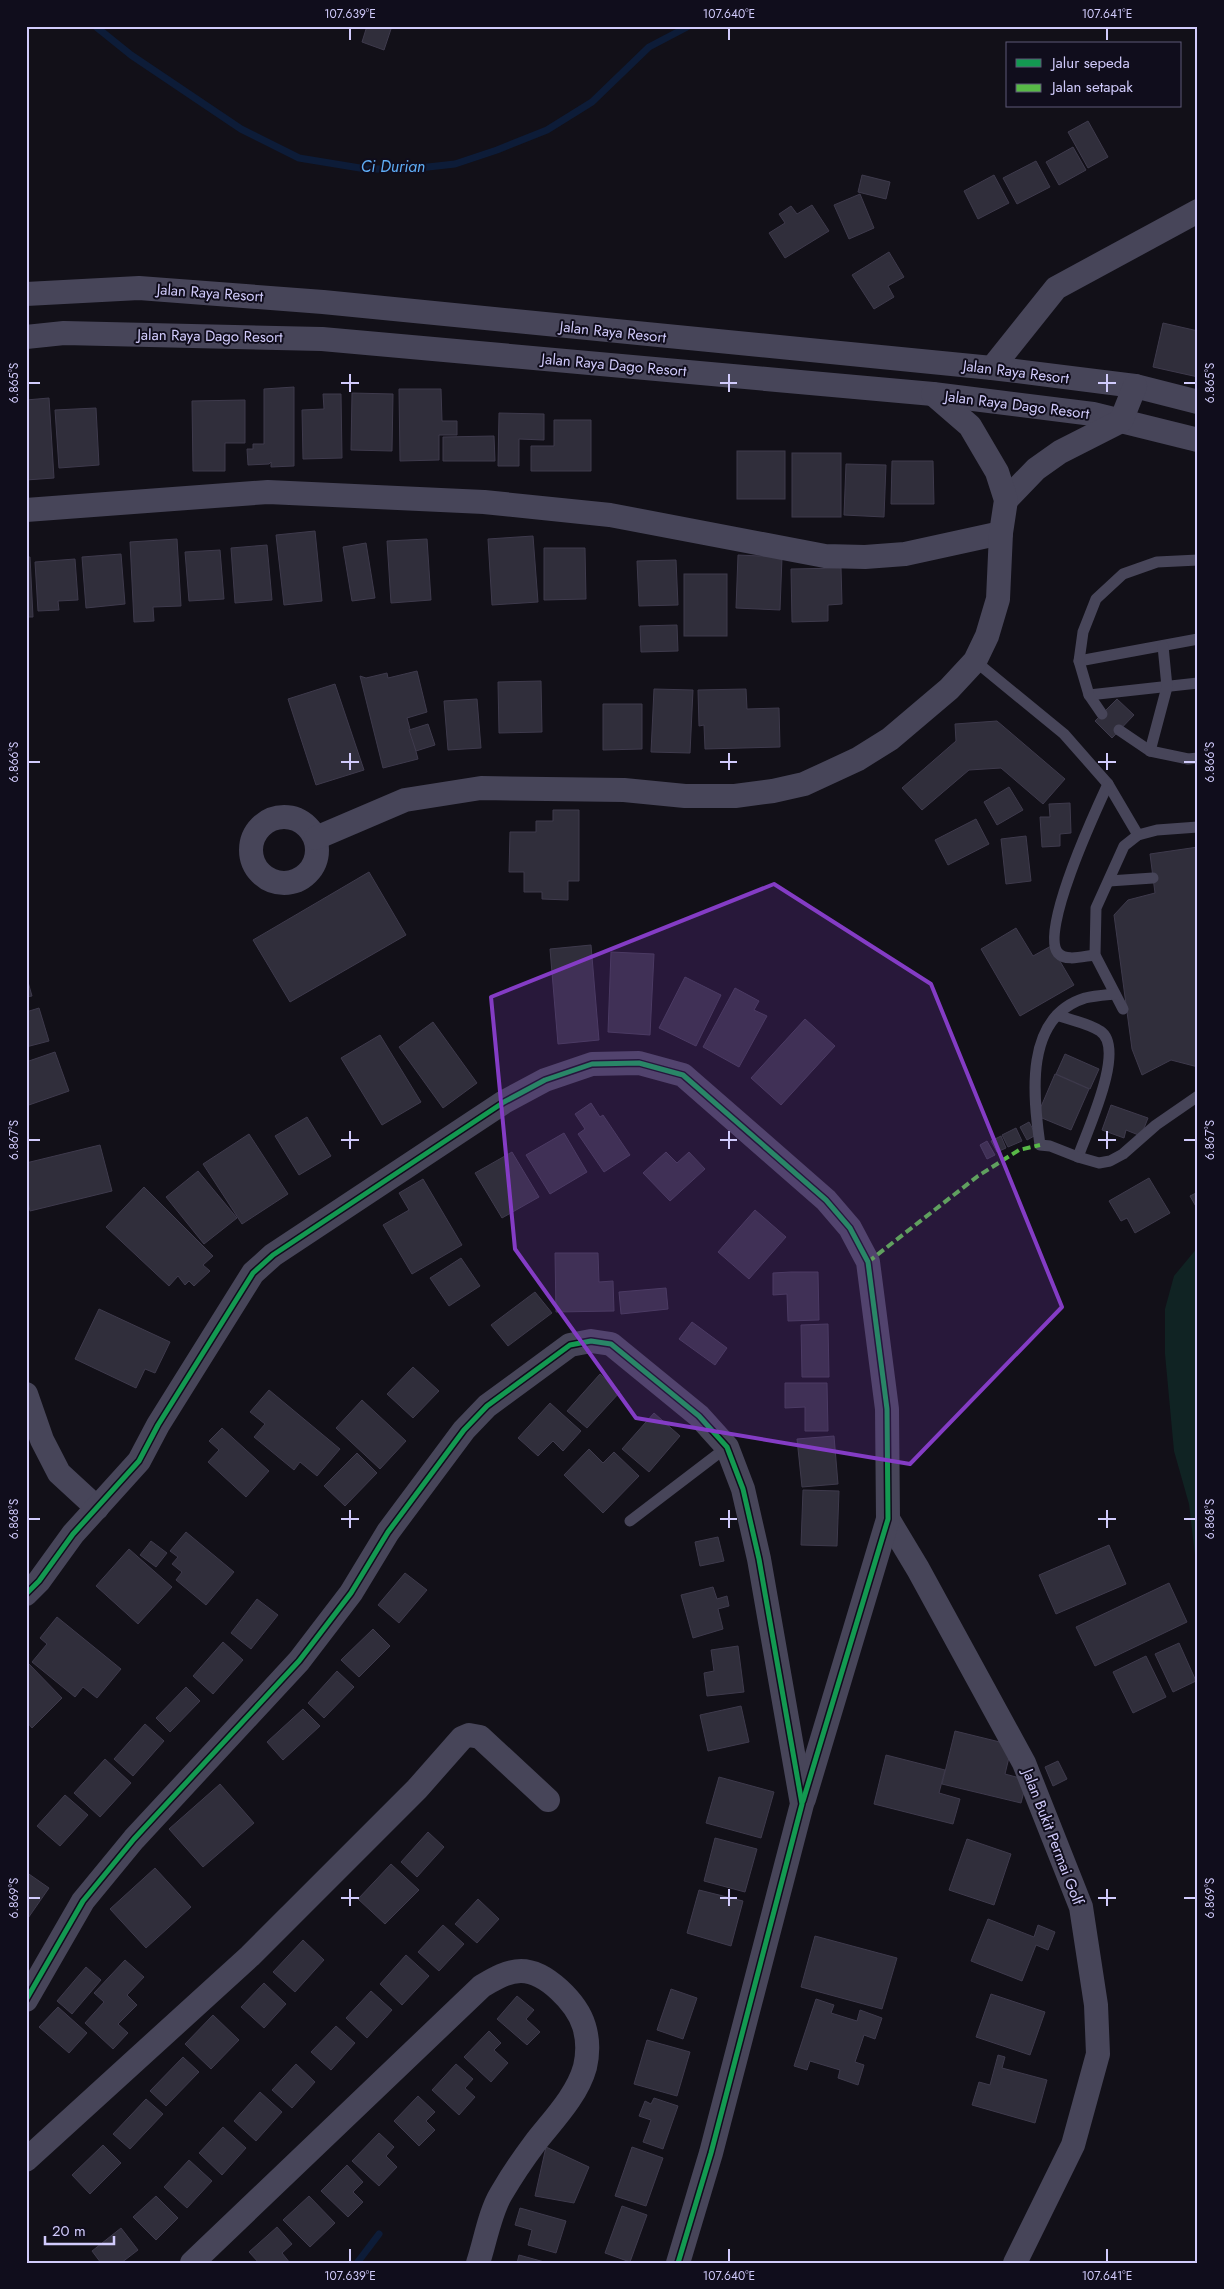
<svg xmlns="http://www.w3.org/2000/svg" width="1224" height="2289" font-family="Jost,sans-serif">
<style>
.green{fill:#102323}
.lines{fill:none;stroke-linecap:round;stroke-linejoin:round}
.stream{stroke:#0d1c38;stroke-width:7}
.building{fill:#302e3b;stroke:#3e3a4c}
.service{stroke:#474559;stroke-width:11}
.minor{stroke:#474559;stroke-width:24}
.quiet{stroke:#58b947;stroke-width:4;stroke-dasharray:8 4;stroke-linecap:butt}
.cycleway-casing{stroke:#100d1c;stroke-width:8}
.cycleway{stroke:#139951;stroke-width:5}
.marked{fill:#843cc5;fill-opacity:0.2;stroke:#843cc5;stroke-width:4;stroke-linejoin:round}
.ticks{fill:none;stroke:#d1cbfc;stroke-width:2}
.labels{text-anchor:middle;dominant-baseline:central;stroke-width:4;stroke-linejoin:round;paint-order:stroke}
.street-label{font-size:15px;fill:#d1cbfc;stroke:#100d1c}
.water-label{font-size:16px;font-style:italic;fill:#5faef6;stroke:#100d1c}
.neatline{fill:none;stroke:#d1cbfc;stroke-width:2}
.ticks-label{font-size:12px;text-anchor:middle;fill:#d1cbfc}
</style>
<rect width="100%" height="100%" fill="#121018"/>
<polygon class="green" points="1198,1247 1198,1581 1189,1504 1174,1451 1165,1354 1165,1309 1174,1276"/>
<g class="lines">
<g class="stream">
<polyline points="95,26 131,55 241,129 299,158 366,169 410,169 455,164 497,150 547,130 592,102 649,47 689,26"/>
<polyline points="357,2263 379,2234"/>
</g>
</g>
<g class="building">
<polygon points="367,26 392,26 384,50 362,42"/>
<polygon points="1088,121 1108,157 1088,168 1068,132"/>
<polygon points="1073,147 1086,170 1059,185 1046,162"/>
<polygon points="1036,161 1050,187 1017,204 1003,178"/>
<polygon points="862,175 890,182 886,199 858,192"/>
<polygon points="994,175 1009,203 978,219 964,191"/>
<polygon points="860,194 874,228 849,239 834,205"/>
<polygon points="812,205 829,231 785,258 769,233 785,223 779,214 791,206 797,214"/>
<polygon points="889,252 904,277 888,286 894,297 874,309 852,275"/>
<polygon points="1163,323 1198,331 1198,377 1153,367"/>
<polygon points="294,387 294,466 271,467 271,462 269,464 248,465 247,449 253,449 253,444 264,444 264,389"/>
<polygon points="399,389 441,389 442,421 457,421 457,435 439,435 439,460 400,461"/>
<polygon points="352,393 393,394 392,451 351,450"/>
<polygon points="323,394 341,394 342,458 303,459 302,410 324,409"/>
<polygon points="49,398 54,478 26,480 26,400"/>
<polygon points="245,400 245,443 225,443 225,471 193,471 192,401"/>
<polygon points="96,408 99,465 59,468 55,410"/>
<polygon points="499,413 544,414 544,440 519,439 519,466 498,466"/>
<polygon points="554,420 591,420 591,471 531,471 531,446 554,446"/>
<polygon points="494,436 495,461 443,461 443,437"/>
<rect x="737" y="451" width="48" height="48"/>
<rect x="792" y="453" width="49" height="64"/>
<polygon points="892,461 933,461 934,504 891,504"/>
<polygon points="846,464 886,465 884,517 844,515"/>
<polygon points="315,531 322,601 284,605 276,535"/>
<polygon points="533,536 538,602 492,605 488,539"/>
<polygon points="177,539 181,606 153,607 154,621 134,622 130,542"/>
<polygon points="427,539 431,600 391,603 387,541"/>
<polygon points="366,543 375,598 352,601 343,547"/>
<polygon points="267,545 272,600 235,603 231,548"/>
<polygon points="544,548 585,548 586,599 544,600"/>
<polygon points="220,550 224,599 189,601 185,552"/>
<polygon points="121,554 125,604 86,608 82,557"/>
<polygon points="738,555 782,557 780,610 736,608"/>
<polygon points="26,557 30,557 33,617 26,617"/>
<polygon points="75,559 78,600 58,601 59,610 38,611 35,562"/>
<polygon points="676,560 678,605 639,606 637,561"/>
<polygon points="841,568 842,604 828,605 828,621 792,622 791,569"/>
<rect x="684" y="574" width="43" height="62"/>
<polygon points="677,625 678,651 641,652 640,626"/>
<polygon points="417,671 427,712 407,718 418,759 383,768 360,676 366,678 387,673 388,678"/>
<polygon points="541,681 542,732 499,733 498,682"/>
<polygon points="335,684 364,770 316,785 288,699"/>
<polygon points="654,689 693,690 690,753 651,752"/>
<polygon points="746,689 747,709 779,708 780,747 705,749 704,725 699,726 698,690"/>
<polygon points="477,699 481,748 448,750 444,701"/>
<polygon points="1117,699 1134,715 1112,738 1095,721"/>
<polygon points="603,704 642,704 642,749 603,750"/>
<polygon points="997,721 1065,779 1043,804 1001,768 969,770 922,810 902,788 956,741 955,724"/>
<polygon points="428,724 435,745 416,751 409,730"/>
<polygon points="1009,787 1023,810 997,825 984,802"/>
<polygon points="1070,803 1071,833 1060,834 1060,846 1042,847 1040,817 1050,817 1049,804"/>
<polygon points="553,810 579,810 579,881 568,881 568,900 542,899 542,892 524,892 524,872 509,872 510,832 536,832 536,821 553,821"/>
<polygon points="976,819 989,844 948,865 935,840"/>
<polygon points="1026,836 1031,881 1006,884 1001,839"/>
<polygon points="1198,847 1198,1067 1171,1060 1142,1075 1132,1049 1114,915 1128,900 1155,893 1150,854"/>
<polygon points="369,872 406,935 290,1002 253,940"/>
<polygon points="1016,928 1033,956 1051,946 1074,985 1020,1016 981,949"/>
<polygon points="591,945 599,1040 558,1044 550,949"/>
<polygon points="611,952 654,954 650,1035 608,1032"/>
<polygon points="26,975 32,996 26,997"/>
<polygon points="685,977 721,995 696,1046 659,1028"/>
<polygon points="735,988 759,1001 754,1010 767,1016 739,1067 703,1047"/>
<polygon points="39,1008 49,1041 26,1047 26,1012"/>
<polygon points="805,1019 835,1046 781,1105 751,1078"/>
<polygon points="433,1022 477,1083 443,1108 399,1047"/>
<polygon points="380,1035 421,1102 382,1125 341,1058"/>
<polygon points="55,1052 69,1091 26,1106 26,1062"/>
<polygon points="1065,1054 1099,1069 1090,1089 1056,1074"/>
<polygon points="1055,1074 1089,1089 1071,1130 1037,1116"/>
<polygon points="591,1103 600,1117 603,1115 630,1155 604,1172 578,1134 585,1129 575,1114"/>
<polygon points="1111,1105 1148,1118 1141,1136 1126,1130 1124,1138 1102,1130"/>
<polygon points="307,1117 331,1156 299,1175 275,1136"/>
<polygon points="1029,1122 1036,1135 1027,1140 1020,1127"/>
<polygon points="1016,1128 1022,1141 1008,1147 1002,1135"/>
<polygon points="564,1133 587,1172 550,1194 526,1155"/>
<polygon points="249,1134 288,1194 242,1224 203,1164"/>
<polygon points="1001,1136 1006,1148 997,1152 991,1141"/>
<polygon points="987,1141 995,1155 987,1159 980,1145"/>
<polygon points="100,1145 112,1191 30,1211 26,1193 26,1163"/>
<polygon points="512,1152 539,1197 502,1218 475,1173"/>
<polygon points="666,1152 677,1163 689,1152 705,1169 670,1201 643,1173"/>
<polygon points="198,1171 237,1218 204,1244 166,1197"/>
<polygon points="1149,1178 1170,1213 1135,1233 1127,1218 1121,1221 1109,1201"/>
<polygon points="423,1179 462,1245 412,1274 383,1225 409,1210 399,1193"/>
<polygon points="144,1187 213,1256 203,1265 210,1271 194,1286 189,1281 185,1285 178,1276 169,1286 106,1227"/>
<polygon points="1198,1192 1198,1210 1190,1196"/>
<polygon points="755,1210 786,1237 749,1279 718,1252"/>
<polygon points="555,1253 598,1253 599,1282 613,1281 614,1311 556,1312"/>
<polygon points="461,1258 480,1286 449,1306 430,1278"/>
<polygon points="791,1272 818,1272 819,1320 788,1321 787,1294 773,1295 773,1273"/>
<polygon points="666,1288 668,1309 621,1314 619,1292"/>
<polygon points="535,1292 552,1313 508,1346 491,1325"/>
<polygon points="99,1309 170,1342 155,1373 145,1369 136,1388 75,1359"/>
<polygon points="692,1322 727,1348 715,1365 679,1339"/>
<polygon points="828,1324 829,1377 802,1377 801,1325"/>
<polygon points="413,1367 439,1391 413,1418 387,1394"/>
<polygon points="600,1374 620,1392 587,1428 567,1411"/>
<polygon points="785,1383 827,1383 828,1431 805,1431 805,1407 785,1408"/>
<polygon points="269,1390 340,1449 317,1476 300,1462 294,1470 254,1437 265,1424 250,1412"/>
<polygon points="362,1400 406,1441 380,1469 336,1428"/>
<polygon points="550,1403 581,1431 563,1451 553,1441 538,1456 518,1438"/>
<polygon points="654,1413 680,1436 649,1472 622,1449"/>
<polygon points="222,1428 269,1471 246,1497 208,1462 219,1450 209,1441"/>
<polygon points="834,1436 838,1484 802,1487 797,1439"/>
<polygon points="589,1449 603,1463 614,1452 639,1476 603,1513 564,1475"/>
<polygon points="357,1453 377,1473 345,1506 324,1486"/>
<polygon points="803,1490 839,1491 837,1546 801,1545"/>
<polygon points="186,1532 234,1572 206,1605 176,1580 182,1572 172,1564 178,1557 170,1551"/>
<polygon points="718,1537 724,1561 700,1566 695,1542"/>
<polygon points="151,1541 167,1553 156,1567 140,1555"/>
<polygon points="1109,1545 1126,1584 1056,1614 1039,1575"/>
<polygon points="129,1549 172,1587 138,1624 96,1586"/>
<polygon points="405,1573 427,1590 399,1623 378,1605"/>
<polygon points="1169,1583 1187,1622 1095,1666 1076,1627"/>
<polygon points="713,1587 717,1599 727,1596 729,1606 718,1609 723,1629 693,1638 681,1595"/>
<polygon points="257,1599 278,1615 251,1649 231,1633"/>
<polygon points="57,1617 121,1669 97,1698 83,1687 75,1697 32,1662 47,1644 40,1638"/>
<polygon points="373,1629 390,1646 359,1677 341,1660"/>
<polygon points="223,1642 243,1660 213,1694 193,1676"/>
<polygon points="1179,1643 1196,1681 1173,1692 1155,1654"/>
<polygon points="738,1646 744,1692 707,1696 704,1673 714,1671 711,1650"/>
<polygon points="1146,1656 1166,1697 1133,1713 1113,1672"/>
<polygon points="29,1664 62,1698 32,1728 26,1721 26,1666"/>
<polygon points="337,1671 354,1687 324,1718 308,1703"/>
<polygon points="186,1687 200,1701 170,1732 156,1718"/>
<polygon points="741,1706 749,1742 708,1751 700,1715"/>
<polygon points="303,1709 320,1726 283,1760 267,1742"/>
<polygon points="145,1724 164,1741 133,1776 114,1759"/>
<polygon points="955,1731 1012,1745 1005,1774 1027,1780 1021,1803 942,1784"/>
<polygon points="886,1755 945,1770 939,1793 960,1799 953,1824 874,1804"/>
<polygon points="105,1759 131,1783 100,1817 74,1793"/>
<polygon points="1058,1761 1067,1779 1053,1786 1045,1767"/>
<polygon points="719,1777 774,1792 761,1838 706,1823"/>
<polygon points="220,1784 254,1823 203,1867 169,1829"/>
<polygon points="65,1795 88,1815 60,1846 37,1826"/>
<polygon points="428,1832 444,1847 417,1877 401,1862"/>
<polygon points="715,1838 757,1849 745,1892 704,1881"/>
<polygon points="967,1839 1011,1854 994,1905 949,1890"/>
<polygon points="391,1864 419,1890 385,1924 358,1899"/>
<polygon points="155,1868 191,1907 146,1948 110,1909"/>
<polygon points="26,1872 49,1888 26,1921"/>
<polygon points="699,1890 743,1901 731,1946 687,1933"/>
<polygon points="478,1899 499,1919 477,1943 455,1924"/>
<polygon points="988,1919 1034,1937 1038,1925 1055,1932 1048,1950 1036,1945 1022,1981 971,1961"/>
<polygon points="443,1925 464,1944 439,1971 418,1952"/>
<polygon points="815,1936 897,1958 882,2009 801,1987"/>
<polygon points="303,1940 324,1960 295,1992 273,1972"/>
<polygon points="406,1955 429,1976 402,2005 380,1984"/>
<polygon points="125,1960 144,1977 127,1995 137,2005 118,2024 128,2033 113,2049 85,2023 104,2002 94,1993"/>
<polygon points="86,1967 101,1980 72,2014 57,2001"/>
<polygon points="264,1983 286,2004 264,2028 241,2007"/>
<polygon points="671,1989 697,1998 683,2039 657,2030"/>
<polygon points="371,1991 392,2010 367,2038 346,2018"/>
<polygon points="991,1994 1045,2012 1030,2055 976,2037"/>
<polygon points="517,1996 534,2010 526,2019 540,2032 527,2045 497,2019"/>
<polygon points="816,1999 834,2005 831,2013 857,2021 860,2010 882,2018 875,2039 864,2035 855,2062 864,2065 858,2085 838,2078 840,2070 810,2061 807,2070 794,2066"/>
<polygon points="58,2007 87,2033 69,2053 39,2027"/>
<polygon points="213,2015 239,2040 211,2069 185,2044"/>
<polygon points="336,2026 355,2043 331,2070 311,2052"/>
<polygon points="489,2031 501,2043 494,2050 508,2063 491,2082 464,2057"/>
<polygon points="647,2040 690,2052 677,2096 634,2084"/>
<polygon points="998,2055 1005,2057 1002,2068 1047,2080 1035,2123 972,2105 979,2082 990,2085"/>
<polygon points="183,2057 199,2072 166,2106 150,2091"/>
<polygon points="296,2064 315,2082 292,2108 272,2090"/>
<polygon points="456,2064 473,2079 465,2088 475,2097 459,2115 432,2090"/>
<polygon points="260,2092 282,2112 256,2141 234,2121"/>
<polygon points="418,2096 435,2112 426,2121 435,2130 419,2146 394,2121"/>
<polygon points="654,2098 678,2106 663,2149 643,2142 651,2120 639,2116 645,2101 651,2104"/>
<polygon points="146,2099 163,2114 130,2149 113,2134"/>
<polygon points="223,2127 246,2148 222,2175 199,2153"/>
<polygon points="379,2133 394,2147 386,2156 397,2167 379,2186 352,2161"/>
<polygon points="103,2145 121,2163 90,2194 72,2175"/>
<polygon points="546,2147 589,2167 574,2203 535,2196"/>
<polygon points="632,2147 663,2158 646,2206 615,2196"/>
<polygon points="189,2160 212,2181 187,2208 164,2187"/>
<polygon points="347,2165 363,2182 353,2192 363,2202 348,2217 321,2191"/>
<polygon points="156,2196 178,2218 156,2240 133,2217"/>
<polygon points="309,2196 335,2223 310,2247 283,2220"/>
<polygon points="622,2206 647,2215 630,2262 605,2253"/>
<polygon points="520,2208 566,2221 556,2253 528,2245 532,2230 515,2225"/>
<polygon points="277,2227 292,2244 282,2253 290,2263 259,2263 249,2252"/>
<polygon points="121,2228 138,2250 121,2263 101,2263 92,2251"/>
<polygon points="519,2255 548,2263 517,2263"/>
</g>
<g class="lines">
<g class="service">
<polyline points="975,661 1064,734 1108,784 1138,835"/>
<polyline points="1079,661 1198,639"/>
<polyline points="1089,695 1198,683"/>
<polyline points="1102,714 1089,695 1079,661 1083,632 1096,599 1123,574 1157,562 1198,560"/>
<polyline points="1119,730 1150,751 1188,759 1198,758"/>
<polyline points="1150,751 1167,687 1163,646"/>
<polyline points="1109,881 1153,878"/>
<path d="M1095,955C1084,956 1066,962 1058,953C1039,932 1096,810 1108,784"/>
<polyline points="1123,1009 1095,955 1096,908 1124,846 1138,835 1157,830 1198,827"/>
<path d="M1057,1015C1070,1020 1088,1023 1100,1031C1127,1048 1086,1133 1078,1157L1099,1163L1110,1161L1123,1154L1156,1125L1198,1096"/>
<path d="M1078,1157L1050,1146L1040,1145C1033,1096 1024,1017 1085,998C1094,996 1106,995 1115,994"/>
<polyline points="630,1521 727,1447"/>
</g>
<g class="minor">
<polyline points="26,294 139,288 323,302 992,368 1135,386 1198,402"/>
<polyline points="26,337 64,333 322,339 933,394 1093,414 1198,440"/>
<polyline points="992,368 1056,288 1198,211"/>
<polyline points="1006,500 1036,469 1060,452 1121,421 1135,386"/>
<polyline points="26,510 268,492 484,502 610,515 825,556 865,557 905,554 1001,533"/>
<circle cx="284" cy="850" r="33"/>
<polyline points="316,838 405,800 481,788 624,790 685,796 735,796 773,791 804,784 858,759 890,739 949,689 975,661 987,636 998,599 1001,533 1006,500 997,472 970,426 933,394"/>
<polyline points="26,1394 42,1440 59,1473 97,1508"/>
<polyline points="888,1519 918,1569 1024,1763 1081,1907 1096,2005 1098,2054 1073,2145 1015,2263"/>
<polyline points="26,1594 39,1581 73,1534 139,1461 158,1425 253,1273 273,1255 504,1102 545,1080 592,1064 639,1063 683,1075 826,1200 850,1228 868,1262 887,1409 888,1519 804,1799"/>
<polyline points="26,2000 83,1901 134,1839 299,1661 351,1593 388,1532 464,1430 487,1406 570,1345 591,1341 611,1344 699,1416 727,1447 743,1489 759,1559 802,1804 711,2153 678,2263"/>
<polyline points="26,2160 250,1956 417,1789 462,1738 469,1735 480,1737 548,1800"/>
<path d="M192,2263L482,1986C494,1979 507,1971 521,1971C546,1971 577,2003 584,2026C588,2039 588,2054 585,2067C577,2096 552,2121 535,2143C523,2159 511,2177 501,2194C490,2212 485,2242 478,2263"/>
</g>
<polyline class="quiet" points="868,1262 978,1176 1019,1150 1040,1145"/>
<g class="cycleway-casing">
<g id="cycleway">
<polyline points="26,1594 39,1581 73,1534 139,1461 158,1425 253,1273 273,1255 504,1102 545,1080 592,1064 639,1063 683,1075 826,1200 850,1228 868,1262 887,1409 888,1519 803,1801"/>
<polyline points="26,2000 83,1901 134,1839 299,1661 351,1593 388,1532 464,1430 487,1406 570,1345 591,1341 611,1344 699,1416 727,1447 743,1489 759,1559 802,1804 711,2153 678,2263"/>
</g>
</g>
<use href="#cycleway" class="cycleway"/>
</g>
<path class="marked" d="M774,884L931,984L1062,1307L910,1464L636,1418L515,1249L491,997Z"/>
<path class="ticks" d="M350,28V40M729,28V40M1107,28V40M350,374V392M729,374V392M1107,374V392M28,383H40M341,383H359M720,383H737M1098,383H1116M1184,383H1196M350,753V770M729,753V770M1107,753V770M28,762H40M341,762H359M720,762H737M1098,762H1116M1184,762H1196M350,1131V1149M729,1131V1149M1107,1131V1149M28,1140H40M341,1140H359M720,1140H737M1098,1140H1116M1184,1140H1196M350,1510V1528M729,1510V1528M1107,1510V1528M28,1519H40M341,1519H359M720,1519H737M1098,1519H1116M1184,1519H1196M350,1889V1906M729,1889V1906M1107,1889V1906M28,1898H40M341,1898H359M720,1898H737M1098,1898H1116M1184,1898H1196M350,2249V2262M729,2249V2262M1107,2249V2262"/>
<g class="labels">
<g class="street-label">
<text transform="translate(210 293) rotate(4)">Jalan Raya Resort</text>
<text transform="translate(613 332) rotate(6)">Jalan Raya Resort</text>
<text transform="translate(210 336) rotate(1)">Jalan Raya Dago Resort</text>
<text transform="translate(614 365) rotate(5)">Jalan Raya Dago Resort</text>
<text transform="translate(1016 372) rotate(7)">Jalan Raya Resort</text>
<text transform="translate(1017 405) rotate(7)">Jalan Raya Dago Resort</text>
<text transform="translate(1053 1837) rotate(69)">Jalan Bukit Permai Golf</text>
</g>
<g class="water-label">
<text x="393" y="166">Ci Durian</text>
</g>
</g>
<rect width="1224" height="2289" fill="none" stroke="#100d1c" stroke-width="55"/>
<rect x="1006" y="42" width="175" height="65" fill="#100d1c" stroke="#5d5976"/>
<rect x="1016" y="59" width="25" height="8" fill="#139951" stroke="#5d5976"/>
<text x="1052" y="68" font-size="15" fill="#d1cbfc">Jalur sepeda</text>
<rect x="1016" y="84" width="25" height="8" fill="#58b947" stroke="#5d5976"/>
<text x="1052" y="92" font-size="15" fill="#d1cbfc">Jalan setapak</text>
<path d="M45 2236v8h69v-8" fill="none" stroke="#d1cbfc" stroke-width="2.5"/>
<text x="52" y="2236" font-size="15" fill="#d1cbfc" stroke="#100d1c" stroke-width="4" paint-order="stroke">20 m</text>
<rect x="28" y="28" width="1168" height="2234" class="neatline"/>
<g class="ticks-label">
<text x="350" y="18">107.639°E</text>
<text x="729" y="18">107.640°E</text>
<text x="1107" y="18">107.641°E</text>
<text transform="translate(14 383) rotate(-90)" y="4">6.865°S</text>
<text transform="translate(1210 383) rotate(-90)" y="4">6.865°S</text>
<text transform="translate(14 762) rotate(-90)" y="4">6.866°S</text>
<text transform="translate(1210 762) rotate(-90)" y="4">6.866°S</text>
<text transform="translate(14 1140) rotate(-90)" y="4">6.867°S</text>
<text transform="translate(1210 1140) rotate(-90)" y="4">6.867°S</text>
<text transform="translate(14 1519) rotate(-90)" y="4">6.868°S</text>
<text transform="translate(1210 1519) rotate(-90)" y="4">6.868°S</text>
<text transform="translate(14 1898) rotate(-90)" y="4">6.869°S</text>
<text transform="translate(1210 1898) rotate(-90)" y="4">6.869°S</text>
<text x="350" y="2280">107.639°E</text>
<text x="729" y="2280">107.640°E</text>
<text x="1107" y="2280">107.641°E</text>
</g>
</svg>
